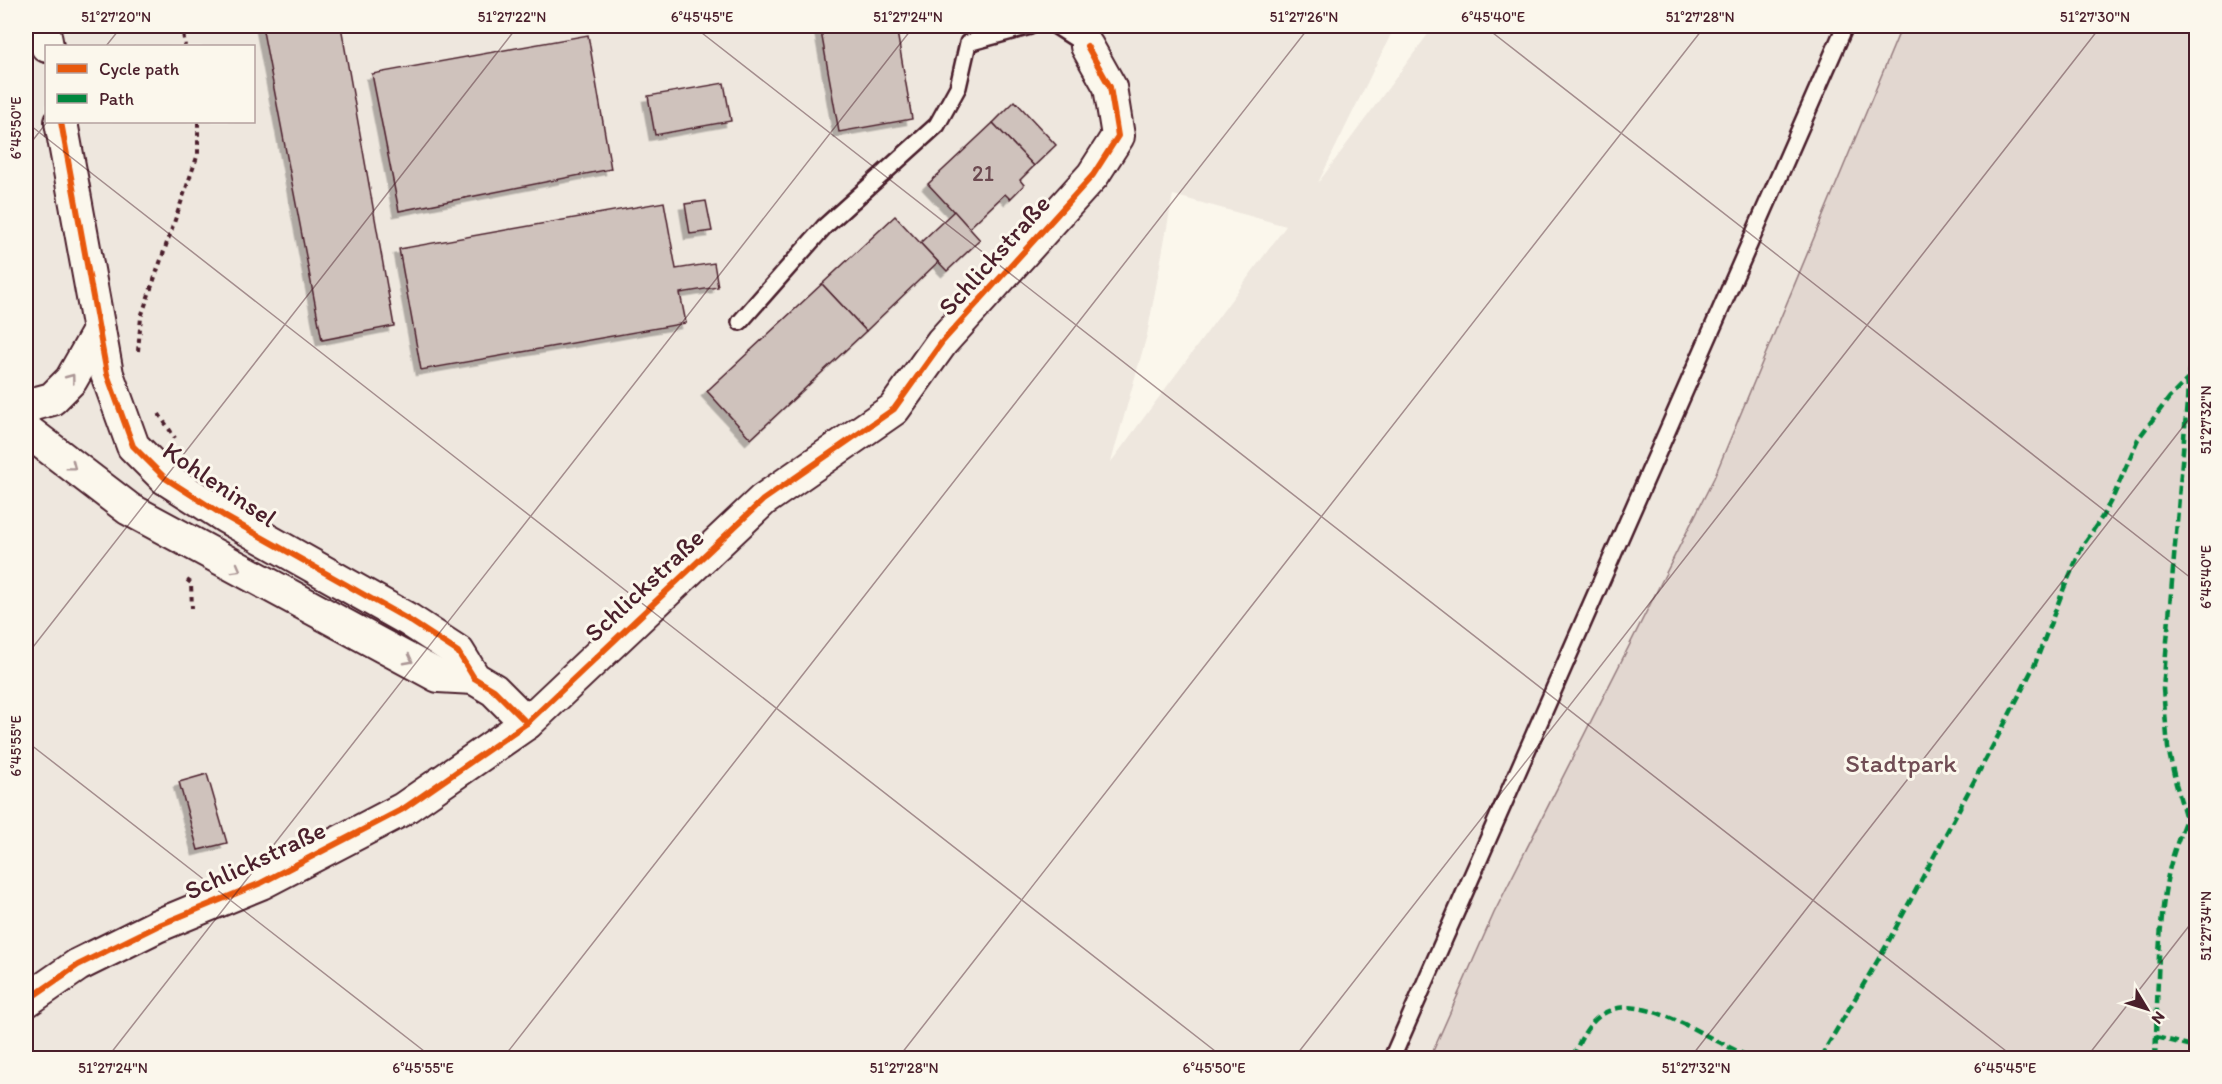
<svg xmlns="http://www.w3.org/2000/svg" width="2222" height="1084" font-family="Itim,sans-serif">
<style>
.built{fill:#eee7de;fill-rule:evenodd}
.green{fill:#e2d7d0;stroke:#967b7e;stroke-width:1.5}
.building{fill:#cfc2bc;stroke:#4a1f2b;stroke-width:1.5;filter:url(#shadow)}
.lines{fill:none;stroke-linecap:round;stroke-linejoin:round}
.service-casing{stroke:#4a1f2b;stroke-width:20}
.minor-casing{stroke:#4a1f2b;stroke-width:36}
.path{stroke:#4a1f2b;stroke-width:4;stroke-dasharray:4.5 4.5;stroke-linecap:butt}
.service{stroke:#fbf7ec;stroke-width:15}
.minor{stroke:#fbf7ec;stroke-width:32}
.quiet{stroke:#00873e;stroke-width:4.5;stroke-dasharray:9 4.5;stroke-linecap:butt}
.cycleway-casing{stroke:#fbf7ec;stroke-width:10}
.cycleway{stroke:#e8590c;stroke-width:6}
.oneway{stroke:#ab9695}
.ticks{fill:none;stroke:#4a1f2b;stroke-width:1.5;stroke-opacity:0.45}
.labels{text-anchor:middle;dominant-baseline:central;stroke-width:6;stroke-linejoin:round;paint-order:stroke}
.number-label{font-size:22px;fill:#6b484f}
.street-label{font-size:26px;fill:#4a1f2b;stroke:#fbf7ec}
.park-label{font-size:26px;fill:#704d54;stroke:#fbf7ec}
.neatline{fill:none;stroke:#4a1f2b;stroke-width:2}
.ticks-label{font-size:15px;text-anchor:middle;fill:#4a1f2b}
</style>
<defs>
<filter id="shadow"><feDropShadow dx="-5.5" dy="5.5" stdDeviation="0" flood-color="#0004"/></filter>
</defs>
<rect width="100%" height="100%" fill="#fbf7ec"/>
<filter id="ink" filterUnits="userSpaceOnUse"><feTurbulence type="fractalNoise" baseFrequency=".0167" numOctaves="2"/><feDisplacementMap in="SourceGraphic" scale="12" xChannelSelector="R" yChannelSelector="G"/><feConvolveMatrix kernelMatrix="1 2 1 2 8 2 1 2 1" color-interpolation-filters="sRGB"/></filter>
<g filter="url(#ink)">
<path class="built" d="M26,26H1395L1318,183L1434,26H1902L1714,478L1494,913L1430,1058H26ZM46,46H254V122H46ZM1173,195L1286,226L1111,462L1147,335Z"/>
<polygon class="green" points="1902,26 2196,26 2196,1058 1430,1058 1494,913 1714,478"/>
<g class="building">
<polygon points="262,26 341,26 394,326 322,340"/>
<polygon points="820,26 896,26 912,119 839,132"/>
<polygon points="588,35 611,169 399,211 372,74"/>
<polygon points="724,83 731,121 655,135 648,96"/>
<polygon points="1015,101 1056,145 1034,166 993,123"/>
<polygon points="993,123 1034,166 1020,180 1024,185 1010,199 1005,194 969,228 928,184"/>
<polygon points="706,201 712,231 690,234 685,204"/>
<polygon points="664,202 676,269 714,263 718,287 680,293 686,323 421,370 399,249"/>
<polygon points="954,211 980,240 947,271 920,243"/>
<polygon points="895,216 938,262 866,331 822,284"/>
<polygon points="822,284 866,331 751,439 707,391"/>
<polygon points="207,774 227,843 198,850 179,782"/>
</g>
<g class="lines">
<g class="service-casing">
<g id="service">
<polyline points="1056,26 1087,46"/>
<polyline points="740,322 824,227 937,125 958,87 968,43 1030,26"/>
<polyline points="1392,1058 1845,26"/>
</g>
</g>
<g class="minor-casing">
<g id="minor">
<polyline points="43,26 47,46"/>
<polyline points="61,122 107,374 133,446 165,478 226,517 409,620 458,652 474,678 494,690 527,723"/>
<polyline points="26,406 52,399 71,380 99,331"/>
<polyline points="26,430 129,509 155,523 438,676 474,678"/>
<polyline points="26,1001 78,965 157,926 261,883 403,809 527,723 763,500 894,409 942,342 1093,175 1118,136 1110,87 1087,46"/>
</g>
</g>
<g class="path">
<polyline points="182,26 185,46"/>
<polyline points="138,351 141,317 198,154 198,122"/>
<polyline points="159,414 175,438"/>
<polyline points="187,580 191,583 192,608"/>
</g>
<use href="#service" class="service"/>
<use href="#minor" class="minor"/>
<g class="quiet">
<polyline points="2196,311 2188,379 2187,402 2163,689 2168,748 2176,784 2186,819 2196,831"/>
<polyline points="2156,1037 2196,1047"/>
<path d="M1573,1058C1597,989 1640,1002 1694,1029C1713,1039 1732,1049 1752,1058"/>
<polyline points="1820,1058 1885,948 2005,723 2035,664 2064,588 2083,545 2102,517 2114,495 2138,439 2169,398 2188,379"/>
<path d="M2155,1058C2158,1002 2157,935 2167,880C2171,859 2178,839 2186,819"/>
</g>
<g class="cycleway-casing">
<g id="cycleway">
<polyline points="61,122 107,374 133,446 165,478 226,517 409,620 458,652 474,678 494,690 527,723"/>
<polyline points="26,1001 78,965 157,926 261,883 403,809 527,723 763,500 894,409 942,342 1093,175 1118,136 1110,87 1087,46"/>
</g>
</g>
<use href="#cycleway" class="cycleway"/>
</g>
<defs><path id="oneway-chevron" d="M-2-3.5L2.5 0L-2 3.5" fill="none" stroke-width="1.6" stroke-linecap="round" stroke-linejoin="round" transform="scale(1.5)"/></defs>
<g class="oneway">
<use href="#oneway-chevron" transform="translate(71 378) rotate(-53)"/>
<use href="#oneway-chevron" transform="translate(72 466) rotate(37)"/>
<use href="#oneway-chevron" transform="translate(237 569) rotate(29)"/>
<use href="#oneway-chevron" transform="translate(409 660) rotate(28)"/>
</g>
</g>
<path class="ticks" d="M693,26L2015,1058M1484,26L2196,582M106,46L122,26M26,122L1224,1058M26,149L47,122M26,656L518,26M26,741L433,1058M107,1058L914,26M503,1058L1310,26M898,1058L1705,26M1294,1058L2101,26M1690,1058L2196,410M2086,1058L2196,917"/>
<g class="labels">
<g class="number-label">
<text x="983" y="173">21</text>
</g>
<g class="street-label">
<text transform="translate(994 255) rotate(-48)">Schlickstraße</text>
<text transform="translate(220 484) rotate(34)">Kohleninsel</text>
<text transform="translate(644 585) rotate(-43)">Schlickstraße</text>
<text transform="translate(255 860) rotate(-25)">Schlickstraße</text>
</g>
<g class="park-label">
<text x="1901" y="763">Stadtpark</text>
</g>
</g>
<rect width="2222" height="1084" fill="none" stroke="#fbf7ec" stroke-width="66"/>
<rect x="45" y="45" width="210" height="78" fill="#fbf7ec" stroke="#b4a19f" stroke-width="1.5"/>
<rect x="57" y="64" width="30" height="9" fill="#e8590c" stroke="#b4a19f" stroke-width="1.5"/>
<text x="99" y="75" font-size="18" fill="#4a1f2b">Cycle path</text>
<rect x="57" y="94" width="30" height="9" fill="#00873e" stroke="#b4a19f" stroke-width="1.5"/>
<text x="99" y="105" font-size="18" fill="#4a1f2b">Path</text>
<g transform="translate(2147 1009) rotate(128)" stroke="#fbf7ec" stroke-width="4.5" paint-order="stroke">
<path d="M0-4.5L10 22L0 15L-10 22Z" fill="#4a1f2b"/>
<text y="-9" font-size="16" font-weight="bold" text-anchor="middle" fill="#4a1f2b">N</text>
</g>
<rect x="33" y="33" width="2156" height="1018" class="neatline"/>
<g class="ticks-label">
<text x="116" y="22">51°27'20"N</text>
<text x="512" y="22">51°27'22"N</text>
<text x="702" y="22">6°45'45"E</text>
<text x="908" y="22">51°27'24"N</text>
<text x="1304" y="22">51°27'26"N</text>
<text x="1493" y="22">6°45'40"E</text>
<text x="1700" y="22">51°27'28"N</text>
<text x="2095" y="22">51°27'30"N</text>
<text transform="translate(16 128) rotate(-90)" y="5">6°45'50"E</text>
<text transform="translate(2206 420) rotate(-90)" y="5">51°27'32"N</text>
<text transform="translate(2206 577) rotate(-90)" y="5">6°45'40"E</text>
<text transform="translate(16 746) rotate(-90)" y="5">6°45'55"E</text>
<text transform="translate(2206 926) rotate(-90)" y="5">51°27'34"N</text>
<text x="113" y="1073">51°27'24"N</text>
<text x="423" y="1073">6°45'55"E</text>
<text x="904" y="1073">51°27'28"N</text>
<text x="1214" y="1073">6°45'50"E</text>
<text x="1696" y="1073">51°27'32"N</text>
<text x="2005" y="1073">6°45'45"E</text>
</g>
</svg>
